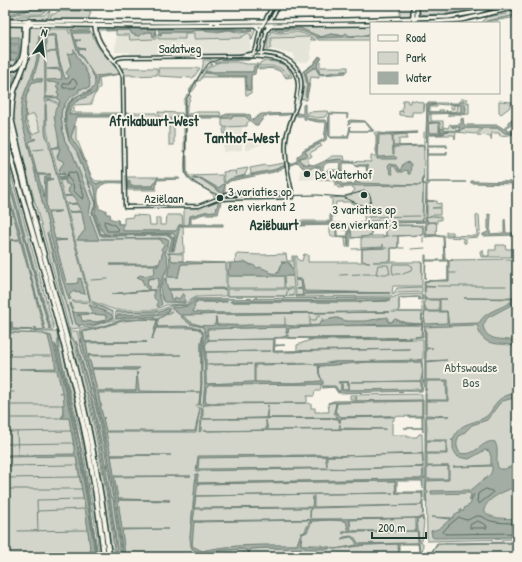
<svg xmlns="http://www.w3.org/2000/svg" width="522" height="562" font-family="'Patrick Hand',sans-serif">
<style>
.built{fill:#e5e4d9}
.green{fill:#d3d5ca;stroke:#79897f;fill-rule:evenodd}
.water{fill:#a4ada3;stroke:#6f8077;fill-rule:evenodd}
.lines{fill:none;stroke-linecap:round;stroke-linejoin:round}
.shore{stroke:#546a60;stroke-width:1}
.stream{stroke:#6f8077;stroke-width:1}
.minor-casing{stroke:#1f3d34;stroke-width:5}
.major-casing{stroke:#1f3d34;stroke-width:6}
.highway-casing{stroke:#1f3d34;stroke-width:7}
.minor{stroke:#f7f3e8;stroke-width:2}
.major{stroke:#f7f3e8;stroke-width:3}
.highway{stroke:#f7f3e8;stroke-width:4}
.tram{stroke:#1f3d34;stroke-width:1}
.poi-dot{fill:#1f3d34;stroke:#f7f3e8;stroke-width:1.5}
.labels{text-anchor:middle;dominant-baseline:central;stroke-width:4;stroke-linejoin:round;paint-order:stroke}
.street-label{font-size:13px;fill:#1f3d34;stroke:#f7f3e8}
.poi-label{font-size:13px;fill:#1f3d34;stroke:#f7f3e8;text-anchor:start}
.park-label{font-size:13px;fill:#435b52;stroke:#f7f3e8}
.neighbourhood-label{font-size:14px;font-weight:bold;fill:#1f3d34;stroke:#f7f3e8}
.quarter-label{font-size:15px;font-weight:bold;fill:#1f3d34;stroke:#f7f3e8}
</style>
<rect width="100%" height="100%" fill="#f7f3e8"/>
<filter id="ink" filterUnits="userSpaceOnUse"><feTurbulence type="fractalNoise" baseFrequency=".025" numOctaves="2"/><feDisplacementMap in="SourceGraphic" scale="8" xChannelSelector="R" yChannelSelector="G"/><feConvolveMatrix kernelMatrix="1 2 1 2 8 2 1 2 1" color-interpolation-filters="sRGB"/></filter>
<g filter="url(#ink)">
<g class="built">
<polygon points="185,33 194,33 194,39 249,33 251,36 250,52 241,54 129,55 130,52 115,52 116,35 130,35 130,40 184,39"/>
<polygon points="270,37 311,37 311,58 307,62 294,62 294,53 285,53 270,49"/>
<polygon points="34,114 41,131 32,134 26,121 25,117"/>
<polygon points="223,126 242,127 242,150 223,152"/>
<polygon points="245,137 275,137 275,144 261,144 249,150 245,150"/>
<polygon points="302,167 309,169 314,168 315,179 300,180 300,170 304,170 302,169"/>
</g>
<g class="green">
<polygon points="5,5 15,5 18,7 47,7 32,8 5,15"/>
<polygon points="65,5 87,5 87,10 66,10"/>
<polygon points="400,5 412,5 411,14 407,16 400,16"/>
<polygon points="419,5 493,5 463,12 426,15 420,14"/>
<polygon points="502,5 516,5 454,19 423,21 419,20 460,16"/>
<polygon points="34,9 47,10 41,14 18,14 5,17 5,16"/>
<polygon points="517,10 517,15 486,21 517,15 517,17 482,23 486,17 506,14 506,12"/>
<polygon points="49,11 50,11 48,18 5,20 5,19 20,16 44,15"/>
<polygon points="58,11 90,11 91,12 88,20 50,19 51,14 55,14"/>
<polygon points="411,19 413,20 374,23 301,23 311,21"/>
<path d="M5,25L23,26C23,40 27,69 5,66V60H17C20,53 19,45 18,38L5,37Z"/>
<path d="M48,25V31L45,34V84L46,133L90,301H72L73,302L94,303L113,312V320L91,327L69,329L70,331H77C98,405 112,480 121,557H116L110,510L96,429L76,344L69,331L67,321L14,125L13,115L14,97L24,72L29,26ZM42,34L40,36L39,58L33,79H42V82H32L26,97L25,116V123L33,139H36L28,142L37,174H51L38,175L44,199L45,177L46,179H53L46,180V204L47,212H59L48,213L55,239L67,240L55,241L65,279L67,284H72L78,283L81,278V279L85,294L80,291L74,290L69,295L70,299H69L59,268L21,117C20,97 28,86 35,68C38,58 38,47 39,36ZM34,114L41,131L32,134L27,122H26V117ZM70,303L73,312C79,314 84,311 90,314L93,311L90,305L111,314V320L93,325L82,324L80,326L76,324Z"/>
<polygon points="371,25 371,33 364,36 359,35 350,36 331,34 321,37 296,28 276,28 277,31 272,30 274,26"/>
<polygon points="225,26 256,27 252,40 251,40 251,35 248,33 240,38 194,39 194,33 185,33 185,39 158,39 158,33 161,36 161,32 190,32 194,30 213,30 217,32 229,30 240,33 252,31 233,29 158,29 158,27"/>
<polygon points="100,27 156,27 156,29 98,30"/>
<path d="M50,29H71L76,48L79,53L78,49H85L78,48L73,34L74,33L90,32L89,31H74L72,29H89C93,33 95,43 99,48C105,57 114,64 120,72L119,74L97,76L94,89L90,93L73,100L65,114L69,140L78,152L88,180L95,188L97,204L95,213L102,231L110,234H101L93,212L96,203L77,153L96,203L92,212L100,235L103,236L168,235L172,239L174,238L169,234H112L173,233L175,236L172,250L174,251L180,226H183L184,253H167L183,254V261H172L167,275L170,277H178L181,264L226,263V288L168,289L166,284V278L161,296L164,301L169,302L184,303L183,294L179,299L175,298L174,300L171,299L169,290H171L226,289V296L196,297L184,304L166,305L155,310H115L91,301L47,131L46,101L50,100L59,105L56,108L54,117L58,132L59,147L58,148H60L57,157L65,162L60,168V170L66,174H58L67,175L66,177H59V178H67L60,180H67L65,183L70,186L68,191L73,195L65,196H74L77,200V203L67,204H77L81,211L69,212H82C82,217 85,225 85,230L77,240H98L89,213L91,203L72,152C65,144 63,137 62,126C62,119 60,114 63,107H65L64,106L67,100L79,89L89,88C93,75 79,63 75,51V53L68,54L71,67L66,73L69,76L68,78L65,79L59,59L56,36L57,35H47L55,36L56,52L60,68L59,70H61L62,79L48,82H60L57,88L59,89L57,92L59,95L60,104L53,100L46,99V98H51L46,97V34ZM158,238L168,239V247L165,253C166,257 168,261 168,266C166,278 153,287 161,300L154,296V290L111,294L156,290L159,281L158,278L148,279L147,284L150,287L138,277L153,274L155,271V269L160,265L110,264H160L163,252L162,250L164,245L161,240Z"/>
<polygon points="116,30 130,30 132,34 138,36 147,32 152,32 153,36 156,33 156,39 130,40 129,35 116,35"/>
<path d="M271,31C279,34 283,33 290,32C298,31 310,35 316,40H311L310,37L271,38V49H267L268,39Z"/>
<polygon points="371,36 371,40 318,40 316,37"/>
<path d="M319,56L322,58L320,61V67H348V71C338,71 330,74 320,74L317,65L319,57L314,64L304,71L307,84L305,96L307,97V100H305V99H303L301,98L303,87L302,72L313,64Z"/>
<polygon points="206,57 249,58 249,60 221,61 214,63 211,59 204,58"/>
<path d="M203,60H210L212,64L206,69L200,81L198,80L196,84L197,85L192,92L189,91C194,82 205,70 203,60Z"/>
<path d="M263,61C277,62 288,62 292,77L286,78C282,70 270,66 262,70L261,69L260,70L259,68C272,68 279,65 287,77L290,75H288C279,64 273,66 259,66L260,63Z"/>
<path d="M220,62H236L247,64H258V66H255L253,72H205L215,74L218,76H246L247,90H251L250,76L251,74V93H250L249,95H246L245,77H202C207,69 211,65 220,62Z"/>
<polygon points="21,67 12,91 10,114 5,97 5,75 14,75 8,96 16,74 5,74 5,71 15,71"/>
<polygon points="315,67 319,74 319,78 311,77 308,92 306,72"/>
<polygon points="122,68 157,68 157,75 132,76 132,75 125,75"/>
<polygon points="158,68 200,68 193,78 159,76"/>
<path d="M98,78H99L100,87L92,99V104L74,105L70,110L69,115H68C68,101 84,99 94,93Z"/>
<polygon points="187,94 191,96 187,106 186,152 184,152 184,101"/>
<polygon points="461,99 468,99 467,100 467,103 469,102 469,114 460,115 460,114 456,114 455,115 450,115 448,117 448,113 450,113 430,112 428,112 429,106 436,105 427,104 426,138 427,103 447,103 447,105 437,104 437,107 430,107 430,112 439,112 439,110 443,110 443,112 446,113 446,110 448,112 457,111 458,105 454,105 454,109 451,109 451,105 448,105 449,103 457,103"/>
<polygon points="403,100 407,100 408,103 410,103 410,100 412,100 424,103 424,112 412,112 412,116 399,115 399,111 404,112 402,111"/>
<polygon points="499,101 512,102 509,108 501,114 499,112"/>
<polygon points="74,107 74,112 76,113 124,113 123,115 70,115"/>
<polygon points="158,112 179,113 182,113 183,116 173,116 170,119 161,119"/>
<polygon points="195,112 220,112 221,116 188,116 188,114 195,113"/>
<polygon points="307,112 327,111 328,112 325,117 316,118 309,116"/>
<polygon points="126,113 156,113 160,119 134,119 131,116 126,115"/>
<polygon points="428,114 431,114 431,121 443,121 443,127 448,128 450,124 451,124 452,127 460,127 459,130 457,131 461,131 463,128 480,128 480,130 476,134 456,132 455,139 454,135 430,135 430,134 444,134 445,132 449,131 440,131 440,126 439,131 443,132 443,133 429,133 428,123 433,123 428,123"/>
<polygon points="233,116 245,116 250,120 247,123 247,126 226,127 226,133 224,134 223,129 225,127 222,126 222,118 231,118"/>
<polygon points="126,117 130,117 132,120 171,120 174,118 183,118 182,121 126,122"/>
<rect x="169" y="123" width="5" height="22"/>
<polygon points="75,126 76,126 76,141 78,142 92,178 96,181 102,181 103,182 96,184 91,179 80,151 72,140 71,137"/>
<polygon points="482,128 499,128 505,133 517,133 517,134 500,136 499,133 492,133 491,140 491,136 477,135 481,131"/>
<polygon points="376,132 386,134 386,133 417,132 393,134 393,135 407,134 407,139 399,139 399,146 424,146 423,222 365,222 363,210 350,202 336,202 335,211 336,213 331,212 332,212 332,199 330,198 344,197 352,195 352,193 355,190 354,188 351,187 338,188 337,186 339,184 341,186 356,184 357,178 367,178 367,166 356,165 354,163 344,162 338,159 325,161 332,156 344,156 345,161 371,162 371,156 376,156 376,136 374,133"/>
<polygon points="320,144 322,146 310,153 312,156 307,159 310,165 305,165 299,160 299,158 306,156 305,151"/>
<polygon points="5,153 54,328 52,331 34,331 35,328 37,330 36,327 33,330 12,329 12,322 11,322 10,329 5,329 5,190 17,227 44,330 45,329 19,228 5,187 5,182 6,181 5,172 9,183 6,184 12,195 49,328 51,328 14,195 5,166"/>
<path d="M185,156H187V172L189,176L222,175L224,184L218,188L201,178H193V179H201L221,193L225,185V193L223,198H215C209,186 187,186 185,172C184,167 185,161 185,156Z"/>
<polygon points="284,163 285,165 274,170 251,174 250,168 266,165 267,166"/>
<polygon points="317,167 321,167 321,175 325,176 328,171 341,170 340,177 335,186 335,180 318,179"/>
<polygon points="248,168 245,175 230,179 225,183 223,172 235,171 236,175 236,170"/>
<polygon points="126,177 159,177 157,178 153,186 130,186 130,181 128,181 128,188 156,188 156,190 127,190 128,180"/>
<polygon points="216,201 219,201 216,211 205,212 190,216 189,225 184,225 184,207 201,207"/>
<polygon points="427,201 437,201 437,204 441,203 441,207 432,208 440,208 440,215 432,215 427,217"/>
<polygon points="133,215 149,216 150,225 156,225 156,218 160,218 160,225 166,225 167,215 182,215 183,225 179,225 177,231 123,231 118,224 118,220 119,224 124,224 124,218 133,217"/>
<polygon points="479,215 480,231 478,237 466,238 466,243 464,243 463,238 446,237 446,232 453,232 453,235 447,235 476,236 477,235 476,216"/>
<polygon points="432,216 441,217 441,220 437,220 436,235 427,235 426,234 426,225 428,222 426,217"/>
<polygon points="296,221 329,221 329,223 298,223 298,225 329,224 329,225 296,226"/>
<polygon points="368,223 371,223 371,236 352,238 351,228 368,226"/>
<polygon points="423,225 423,235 398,236 398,248 391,248 391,261 373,262 422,262 422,286 393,286 392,293 394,293 397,288 422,287 422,292 397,293 391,296 296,297 295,280 301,281 302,288 297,289 302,289 303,296 304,294 390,293 304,291 302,279 295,279 295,256 297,256 298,260 302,261 304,254 308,255 308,262 370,262 362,261 362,249 383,248 383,244 383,247 361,248 361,238 383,238 383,236 386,236 386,226"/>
<polygon points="330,227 342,227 336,229 337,237 348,237 348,245 349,229 343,227 350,227 351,236 350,247 346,247 345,238 332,237 331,235 330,234"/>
<polygon points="496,245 505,245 506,249 515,249 514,255 517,255 517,257 481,257 480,251 483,250 484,256 489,256 489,250 496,250"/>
<path d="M236,254L261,255L286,254L287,261H292V256H294L293,270L289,264L281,267L278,273C271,275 259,270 253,266L252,265L246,262L235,263Z"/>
<polygon points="517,259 517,539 427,541 424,281 448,280 448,260"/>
<polygon points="227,263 230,263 229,276 293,276 294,288 285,288 284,277 284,288 227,288"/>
<rect x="227" y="289" width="67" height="7"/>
<path d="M422,294V299L419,300V297L399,298V312H422V324L405,323L396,319L390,322C387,321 385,318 382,318C379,317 376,319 373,320C363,322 347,324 338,318L329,319L317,326L217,325L216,317L215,326C202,327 193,325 182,317L190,324L203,327L206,334L204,346L205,384L203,405H200C203,381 201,358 204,334L201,329L190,327H157L158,319H144L157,320L152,339L156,328C164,328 193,326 199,329C201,330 202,333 203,335L201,342V391L199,392H200L199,404L196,405L197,407H203L205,405L220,404L205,402L206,388L210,385L323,384L322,381L294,383L255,382L207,384L206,383C205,371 206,362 206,352C206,348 205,346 206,342L210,340L208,339L207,329L285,327L287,328L286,333H288L289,328L321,326L422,325V335L420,337L385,338L412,339L308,340V339L371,338H287L288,335L285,337L274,338V352H297V345L310,340L423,339V359L417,360L422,361L334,362L325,364H315L318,365L320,377L319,369L320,366L369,362H421C423,367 424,378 420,381L422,385V389L420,390H349V382L338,383L348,382V390H342V384H341V389L339,392L336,387L322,386L321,385L320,391H315L314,396H307V403L311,404V408H315V412H329L328,403L334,402L336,403L334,413L338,418H268V411L266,418L229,419L329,418L339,419L340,423L341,418L394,417V420L392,421V435H407V437H417L419,434H422L423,467H416H423V476L421,479H398L198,483L197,482L198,474H196L190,537L192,549L203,554L216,551L244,549L248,551L249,557H246L244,552L246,557H125L118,500L170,501L118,499L111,456L155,455H110L98,392H138L137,372L136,391H97L92,369L137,370L138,368H92L88,356L94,355H88L85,343L147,342H85L83,331L80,332L96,398L109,458L119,519L122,557C113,481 99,406 79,332V330C87,329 109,326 114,321C116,319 115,314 116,312H155L170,306L186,305L195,299H201L392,298L399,295ZM195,301H227L215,303V302H203L202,303L201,302H196L194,304L193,313H235L390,312L180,315L172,308C181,308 188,307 195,301ZM231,301H390L358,302H231ZM167,309H170C157,321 133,316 117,319L116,316L117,315L156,314ZM335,455L344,456L209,457Z"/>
<polygon points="89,314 106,315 106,320 97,322 82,321 77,315"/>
<path d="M66,328L74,342L76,350C94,418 107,487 115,557H112C103,480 88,403 66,328Z"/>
<path d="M30,332H57L58,346L74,413L84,463L98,557L80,443L69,394L55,344C73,415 87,485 96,557H95C85,482 71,409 51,336L48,335L56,368L54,369L57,370L65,402L64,405H62L63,408L62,418H69L75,454L74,455L76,457L86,513L91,557H5V333H31Z"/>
<path d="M58,332C78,406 93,481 102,557H99L97,536L81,436L59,350Z"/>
<polygon points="61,332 63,332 79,391 99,491 108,557 105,557 97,491"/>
<polygon points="422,394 422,416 341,417 335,412 337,403 357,402 356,396 356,399 350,399 350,395"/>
<path d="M345,481H396V492L395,493H422L423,517L421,518H423L424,521L422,541H419L417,526L418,542L423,543L422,557H420L418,543L359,544L356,542L358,545L346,548L365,545L398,544L399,557H250L249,552L251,549L268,548L329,549L321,545H301L302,534L307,532L312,521L330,520L346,521L349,532L344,531L345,532L399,531H351L350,519H387H311L304,533H301L297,545C265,546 233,544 202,551L192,546L193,522H202L193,521L197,484Z"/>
<polygon points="517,543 517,555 438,556 517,556 517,557 430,557 434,557 433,550 439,544"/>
</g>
<g class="water">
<path d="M275,28H300L321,37L331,34L342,36L346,33L350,36C357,36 364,36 371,33V36L318,38C310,34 298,29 289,30C284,30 282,33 277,31Z"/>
<path d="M71,29L74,31H89L90,33H74L73,34L75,40H81L76,41L78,48L85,49L78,50L94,76L120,74L98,78L96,92C86,99 68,100 69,115H126L131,116L134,119H170L173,116H221V118H174L171,120H132L130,117H77L71,137L80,151L93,182L97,184L105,181H123V183C114,183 99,180 98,192C97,198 99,203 99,209L106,210V214H110L111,219L118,220V224H123V231H176L179,225H189L190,216L205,212L216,211L221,192L201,179H193V178L202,179L218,188L224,184L225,185L218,214H204L191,218V224H223V226H180L173,251H172L175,236L173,233L112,234H169L174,238L171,251H169V250L172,238L168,235L103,236L100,235L92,212L96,203L77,152L69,141L65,125L69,140C68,126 60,109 75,99C80,96 87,95 92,91L79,95L72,100L65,112V124C60,88 94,98 95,83C95,71 82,61 77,50C75,44 73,36 71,29ZM88,180L95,188L97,203L95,213L102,231L105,234L110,235L101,234L93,212L96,203Z"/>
<polygon points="106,29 156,29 155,36 153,37 152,32 147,32 138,36 132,34 130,30 106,31"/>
<path d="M158,29H233L252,30C245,34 239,31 231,30C227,29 222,31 218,31C208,32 200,28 190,32H161V36H160Z"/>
<path d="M43,34L40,36L39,58L33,79H42V81L32,82L26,97L25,114L27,115L25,116V123L33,139H36L29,142L37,174L51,175H38L44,197L45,177H51L46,179H53L46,181V204L47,211H61L48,213L55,239L67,240L55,241L65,279L67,284H72L78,283V278L81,279L85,294L80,293V291L75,293V291H74L69,295L71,299L69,300L59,268L21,117C20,95 29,86 35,66C38,56 38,46 39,35Z"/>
<path d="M55,34L57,35L56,36L59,59L65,79L68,78L69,76L66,73L71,66L68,54L74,53V49C78,62 93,75 89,88L79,89V92C70,96 60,106 61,116C61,120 62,123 62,126C63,137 65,144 72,152L91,203L89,213L99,240H77L85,230C85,225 82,217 82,212H69L81,211L77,204H67L77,203V200L74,196H64L72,195L68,192L70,186L65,182L66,180H60L67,178H59V177L67,176L66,175L58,174H65L59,170L64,162L57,158L60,148H52L59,146C59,134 53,122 55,110C56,107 59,106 60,102L58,98L46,97H58L59,94L57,92L59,89L56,86L60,83L48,82L47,80L62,79L61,70L47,69L60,68L57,52H47L57,51L55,36H47Z"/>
<polygon points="5,37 19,37 19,53 16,60 5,60 5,54 17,53 16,52 5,52 5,45 16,45 17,44 5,43"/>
<path d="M319,57L321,58L317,65L320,74C330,74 337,71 346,71V73L321,75L315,67L306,73L309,87L307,97H306L307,84L304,71L314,64Z"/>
<polygon points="254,66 258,66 258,68 256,68 255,74 251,75 250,90 247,90 246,76 218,76 215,74 205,73 206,72 253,72"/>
<path d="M462,101H464L466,109L465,114L461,113L429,114L428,115V122L440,123V128L445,129H440V131H457L459,130L460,127H452V125L461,124V119L463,118L464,125H498L504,129L508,124V122L512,119L517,113V117L506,130L507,131H517V133H505L499,128H463L461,131H445L444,134L428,135V145H447V148L446,146H428L427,154H446L447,151V155H427V182H466H431L427,186V201H434H427L426,219L427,222H435L436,223V224L435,222L427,223L426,234L427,235H444L445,260H453L449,261V281H425V286L435,287H425V292V281L448,280V261H426L425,279V255H426V260H444L443,237L436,236L425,237V222L343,225L344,228L349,229V246H348V237H336V228H339L337,229V236H348L347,230H342L341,225H298V223H330V215L335,214L336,216H332V223L352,224L364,221H422V218L423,221H425L426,185L422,184L423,176V184H426L427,104H436L429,106L428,112H461V105L449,104H458ZM429,123H439V132L443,133H429L428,128Z"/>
<path d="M305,104V112L307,114V118L318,120H325L328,123L326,140C319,144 312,146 305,151L308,156L299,158V160L303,164L316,165L325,161L342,159L344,162H353L356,165H366L368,166L367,175L366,166H356L354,163H343V177L340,181L342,184H355V179L357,177H368V178L358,179L357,183L421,185L340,186L337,182L341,175L340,162C328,163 322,160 323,175H325L327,170H340V171H328L325,176L321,175L320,167H314L308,170L302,167L298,162L274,172L230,181L226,184L225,183L230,179L274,170L297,161V157L302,153L303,150L324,139L326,124L324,122H318L304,119V116H297L296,114H290L288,115L264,116L262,120L258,125H255L245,116H233L231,118H222V116L227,114H245L248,115L249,114L251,116L250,117L253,120L261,114L298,113L302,114L303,113V105Z"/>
<polygon points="329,113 348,114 347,118 347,114 330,114 330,137 348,137 350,126 351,131 372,131 365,122 351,122 349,125 348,121 351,120 365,121 374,131 350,131 348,138 330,138 328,135"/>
<polygon points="417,133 393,135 393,146 424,145 424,146 394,147 394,154 393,154 392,135 379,135 378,157 394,156 397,158 396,159 377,159 377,134"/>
<polygon points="406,162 410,163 411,165 410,174 408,174 408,171 405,170 402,172 398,172 395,167 393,166 391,168 393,174 391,174 388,166 389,164 396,165 400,171 403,164"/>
<polygon points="5,167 14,195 50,329 12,195 6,184 9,183 5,172"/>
<polygon points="157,178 179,178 180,179 157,180 156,188 128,188 128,181 130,181 130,186 153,186"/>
<polygon points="471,181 517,182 517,184 471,183"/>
<path d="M5,187C16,215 23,244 30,273C35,292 41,310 45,329L44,330L5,331V329L10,328L11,322H12V329L33,330L35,327L37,330L45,329L20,240L5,241V240L20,239Z"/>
<polygon points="488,214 491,215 490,234 504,233 504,220 505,219 506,233 517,233 517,235 483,236 483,234 488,232"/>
<polygon points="47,233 48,233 72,325 60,286"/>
<path d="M159,238L168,239L169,240L165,253L167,258L168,267L161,281L158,291L162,304L159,307L157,306L158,302L154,298V290L111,294L149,290L144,286L142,279L137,277L140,275L143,276L153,275L155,271L154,268L159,265H110L159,264L163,252L161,249L164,245L161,240L158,239H100ZM151,278H157L159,279L157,288L155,290H150L147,284L148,279Z"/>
<polygon points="169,253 172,261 225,263 181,264 178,277 167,277 170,265"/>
<polygon points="246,262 250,265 253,265 257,268 260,267 269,271 269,272 274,274 278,273 282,263 285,263 281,262 289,262 289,264 291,264 290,266 293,270 293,276 229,276 228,270 230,268 230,263"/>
<path d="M165,278L168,289H226L171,290H169L171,299L174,300L175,297L179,299L183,293L185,296L184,298L185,302H165C159,293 159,286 165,278Z"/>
<polygon points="295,279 302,279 304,291 306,292 390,293 305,294 304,296 296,296 303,295 302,289 297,289 302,288 301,281"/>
<path d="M517,295V302L487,318L483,326C487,343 504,338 517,341V348C507,341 490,348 482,337C479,334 479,329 477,325L449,326V324L479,323C485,310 504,309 514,299L464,298H514Z"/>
<polygon points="424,296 426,299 447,299 440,299 440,311 447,311 449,326 424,327 424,318 426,324 447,323 447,312 425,312 424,316 424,302 426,311 439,311 439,300 424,300"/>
<polygon points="390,300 358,302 230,302 231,301"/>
<path d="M195,301H227V302H218L216,304L215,302H203V303L201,302H196L194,305L195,307L194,308L193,312L205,313L207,312L209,313L390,312L180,315L171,308C181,307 187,308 195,301Z"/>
<path d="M71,303L73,312C80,314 84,311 90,314L93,311L89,305H90L111,314L113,318L93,325L84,326L82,324L79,327V325L76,324ZM89,314L106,315V320L97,322L82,321L81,316L77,315Z"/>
<path d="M167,309H170C161,320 145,316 132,317C127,317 121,318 116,319L117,315L156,314Z"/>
<path d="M172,311L158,319L157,327C168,327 197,323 203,332L201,367L202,383L200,405H198L199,404L201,385V342L203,335L199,329L190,328H156L152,339L157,320L142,319L123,321L96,329L82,332L85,342H147H86L88,355H181L88,356L92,368H140L136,370L92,369L97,391H136L137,372L139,391L199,392L98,393L100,404L102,405L100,406L103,417L105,418H103L106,431H195L200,408L196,432H106L111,455H171L111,456L114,476H191L114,477L118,499L170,500H118L122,529H168L122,530L125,556L186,554L123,557L114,488L103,428L80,332L102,327L121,320L158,319Z"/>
<path d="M422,315L423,337H415L421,336L422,325C378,323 334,326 291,328H289L288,333H286L287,328L285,327L207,329L208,338L209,340L273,339L208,340L205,346L206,352L271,351L206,352V364H252L206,365V383L207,384L254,382V364L306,363L313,364L255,365V382L294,383L323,381V384L210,385L206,388L205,401L206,403H306L223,404L203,405L205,384L204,346L206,335L203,327L190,324L181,317L183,316C193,325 202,327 215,325L216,317L217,325L241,326L248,325H286L295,327L319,325L321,321L336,318L347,321H366L388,317V322H392L395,319L400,322H405V323L422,324Z"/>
<path d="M425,329H426V343L427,344L426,345V348H433L426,349V361L447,360L426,362V380H448V401H426V413H425V393H426V400H447L446,381H427L426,391H425L424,381L423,382L422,391L340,393H338L334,387L322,388L324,386H335L339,392L341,389V384H342V390H348V382H338H349V390L421,389V382L419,381L351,382L420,381C423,377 423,367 421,362H369L320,366H319V373L322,380L319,374L318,365H314L334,362L422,360L423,381H425Z"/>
<path d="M43,334L51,336C71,409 86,482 95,557H91L86,513L76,456L5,457V455L75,454L74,444H72L74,443L72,432L70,431L71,430L69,418H60L63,417V407L61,405H64L63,393H60L62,392L57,370L19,369L56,368L48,336Z"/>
<polygon points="286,335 288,335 288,338 412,338 275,338 275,345 285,345 275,346 274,351 278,351 410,349 273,352 274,338 285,337"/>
<path d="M76,341C98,410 110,485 118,557L101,449L89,390Z"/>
<path d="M55,344C60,351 62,366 64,376C80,435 90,496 97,557L79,443Z"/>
<path d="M517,393V397L503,401L499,404L487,420L472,425L465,432L459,436C456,442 456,448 460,453C476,458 483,438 495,442C500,451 494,461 499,469H505L517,464V471L515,475L517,476V486C506,491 487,497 484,510C488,520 506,518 517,519V537L434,538L432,537L431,531C442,529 443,524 451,519L431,517L453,518L455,514L460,513V509L463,512L465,507L470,505L474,494L472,496L471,501L469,500L471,495L470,493L431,494V491L471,490C474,488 478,484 482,481C488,477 493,474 492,466L453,467L491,465V457L489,451L485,450L469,459L458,457L453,450V441L451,440H453C459,420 476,425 488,415C492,411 493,406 497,402C502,396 510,394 517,393Z"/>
<polygon points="422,400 423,400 423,432 422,428 404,428 422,428 422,417 408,417 422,416 422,401 337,403 335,411 341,417 391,416 341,418 339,422 339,419 329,418 202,419 201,431 199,432 202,408 203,408 203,419 266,418 268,405 268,418 338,418 334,411 336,407 336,403 334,402 332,403 328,403 334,401"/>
<path d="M425,415L449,416L427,417L426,418L427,428L426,440H447V454H427V466H449V480L427,481L426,489L428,491V493L426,495L427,502H425V478L423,479V489L422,481H397V492H422L423,491V498L422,493H395L396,492L395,481L198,484L196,496L393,493L196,496L194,508L311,507H312L313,496H314V507L421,505L423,500V514V506L422,505L314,508H311L310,518V508H308L195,509L193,521L414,518L422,517L423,516V521L422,518L417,519L419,541L417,531L345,532L344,534L342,533L344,531H349L346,521L330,520L312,521L307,532L302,534L300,542L301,545L330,547L329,549L268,548L251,549L249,552L250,557H249L248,551L243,549L216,551L203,554L194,550L191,547L190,537L196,474H198L197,482L198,483L421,479L423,476V469V478H425ZM427,441H446V453H426ZM448,466V479H427V467ZM416,518V531H351L349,520ZM311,520L304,533H301L297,545C266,545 233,544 202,551L192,546L194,522Z"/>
<polygon points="266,420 268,430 339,429 340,424 340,428 386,429 203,431 266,430"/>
<path d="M423,453V463L422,454L327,456V466L325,456L199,458L198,469L326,468L327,467L328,468C359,470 391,467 422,467L423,465V467L196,471L198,456L317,455L318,454V455L344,456Z"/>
<polygon points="351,536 355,538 359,544 419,543 420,556 418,544 400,544 399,545 399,556 410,557 399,557 398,544 365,545 335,549 331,548 331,547 335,549 357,545 355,541 351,537 341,539 344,537"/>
<polygon points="517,542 517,543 439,544 433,550 434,557 427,557 432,556 432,551 437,543"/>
</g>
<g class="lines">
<g class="shore">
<polygon points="73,79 75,80 77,84 75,88 63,88 63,84 69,83"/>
<polygon points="69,172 76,173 84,196 83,199 81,198 74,191 73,184 67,176"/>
<polygon points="105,221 113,224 118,229 118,231 107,231 104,223"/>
<polygon points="486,489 492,491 493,493 479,504 477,502 478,494"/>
<polygon points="478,521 486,525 487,528 470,528 470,525"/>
<path d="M517,523C509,523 498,523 491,521C486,520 484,516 479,516C469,516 471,524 459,517L449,525L443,532L445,534L517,533"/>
</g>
<g class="stream">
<polyline points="68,30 70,34"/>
<polyline points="45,37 45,99"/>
<polyline points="41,51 43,51"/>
<polyline points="45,105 45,132 47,140"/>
<polyline points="424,110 425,104"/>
<polyline points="343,136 348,135"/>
<polyline points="49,147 90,301"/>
<polyline points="33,150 44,149"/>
<polyline points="424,150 424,132"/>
<polyline points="422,216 423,194"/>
<polyline points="368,217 419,216"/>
<polyline points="371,223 371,236 389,236"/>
<polyline points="391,225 415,225 423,227 423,235 392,236"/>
<polyline points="386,235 386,226 390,226"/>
<polyline points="423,237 423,242"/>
<polyline points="352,238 371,236"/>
<polyline points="390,248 398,248 398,236"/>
<polyline points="399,248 404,248"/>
<polyline points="352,249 387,248"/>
<polyline points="362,249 362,261"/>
<polyline points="391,249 391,261"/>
<polyline points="411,249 425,248"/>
<polyline points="450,273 456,273"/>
<polyline points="363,274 379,274"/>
<polyline points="376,274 378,265 388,265 390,274 381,274"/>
<polyline points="400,274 393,274 392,268 393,264 409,264 413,267 411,271 403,274"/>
<polyline points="422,274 422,262"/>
<polyline points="340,275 360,274"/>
<polyline points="91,280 108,279"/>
<polyline points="437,286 462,286"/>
<polyline points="463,286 506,286"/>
<polyline points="288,289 286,296 294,296"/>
<polyline points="422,295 422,305"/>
<polyline points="227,296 286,296"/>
<polyline points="419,297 419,300 422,299"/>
<polyline points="93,304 112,312"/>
<polyline points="170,306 186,305 195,299 201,299 390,298"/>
<polyline points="399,311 399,298 417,297"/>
<polyline points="116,312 158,311"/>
<polyline points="392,312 422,312 422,307"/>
<polyline points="310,316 310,320"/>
<polyline points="285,317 285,325"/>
<polyline points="310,326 310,320 316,320 317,316 320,315 323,320"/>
<polyline points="5,332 43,334"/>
<path d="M79,340C99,411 113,484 120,557"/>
<polyline points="5,356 51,356"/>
<polyline points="5,369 16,369"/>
<polyline points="5,392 14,392"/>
<polyline points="5,405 60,405"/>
<polyline points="5,418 59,418"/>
<polyline points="5,432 70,431"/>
<polyline points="17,432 18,455"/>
<polyline points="5,444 71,443"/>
<polyline points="76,465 78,465"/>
<polyline points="5,466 74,465"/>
<polyline points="5,478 79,477"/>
<polyline points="5,489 6,489"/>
<polyline points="7,489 81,489"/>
<polyline points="38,511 84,509"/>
<polyline points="18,531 86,530"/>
<polyline points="38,531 37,500 83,499"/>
</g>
<g class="minor-casing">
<g id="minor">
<polyline points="270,21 279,5"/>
<path d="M94,22C95,44 105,51 118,67"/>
<path d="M96,26C97,49 116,55 123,77L125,207L199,206L217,199L293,197C289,178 284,159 286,139C288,122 299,106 301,89C304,54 265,49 240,56"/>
<polyline points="253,53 256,49 260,30 273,5"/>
<path d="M244,56C266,57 296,55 298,85C298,92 296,100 295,107"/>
<polyline points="261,57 268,25"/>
<polyline points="114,61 118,58 124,57 239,56"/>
<polyline points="225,199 226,194 292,193"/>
</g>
</g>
<g class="major-casing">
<g id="major">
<polyline points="413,5 413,18 416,23"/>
<polyline points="417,19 417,5"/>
<polyline points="5,21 175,22 346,20 448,17 477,12 497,5"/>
<polyline points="418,23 461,20 517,7"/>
<polyline points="5,24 138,26 371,24"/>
<polyline points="255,25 260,30"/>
<polyline points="266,31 271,25"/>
</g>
</g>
<g class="highway-casing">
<g id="highway">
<path d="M5,69C29,71 23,41 25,26L29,21"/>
<path d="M5,113L73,361C89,426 102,491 109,557"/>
<path d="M5,136C31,230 61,324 82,419C92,465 99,511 104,557"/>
<polyline points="30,200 11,118 12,104 14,91 26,60 27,27 30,24"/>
</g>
</g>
<use href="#minor" class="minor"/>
<use href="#major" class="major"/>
<use href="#highway" class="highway"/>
<path class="tram" d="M276,5L263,28L257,54L250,59H220L209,63L203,70L194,85L186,100L185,107L186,174C190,182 215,195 224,197L317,195L343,197L363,206L368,205L371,200L370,195L365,191L345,196"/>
</g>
</g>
<g class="poi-dot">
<circle cx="307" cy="174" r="4"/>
<circle cx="364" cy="195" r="4"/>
<circle cx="220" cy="198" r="4"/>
</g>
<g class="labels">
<g class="street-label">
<text x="180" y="48">Sadatweg</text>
<text x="164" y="198">Aziëlaan</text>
</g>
<g class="poi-label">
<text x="315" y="174">De Waterhof</text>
<text x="228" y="191">3 variaties op<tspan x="228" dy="15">een vierkant 2</tspan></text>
<text x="364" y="209" text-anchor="middle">3 variaties op<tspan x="364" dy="15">een vierkant 3</tspan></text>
</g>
<g class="park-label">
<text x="471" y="367">Abtswoudse<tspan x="471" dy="15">Bos</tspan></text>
</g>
<g class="neighbourhood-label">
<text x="154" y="120">Afrikabuurt-West</text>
<text x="274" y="224">Aziëbuurt</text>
</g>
<g class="quarter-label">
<text x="242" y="137">Tanthof-West</text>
</g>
</g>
<rect width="522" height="562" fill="none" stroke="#f7f3e8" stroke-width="20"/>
<rect x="10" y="10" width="502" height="542" fill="none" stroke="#1f3d34" stroke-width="1.5" filter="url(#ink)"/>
<rect x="370" y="22" width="130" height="72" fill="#f7f3e8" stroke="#a1aaa0"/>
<rect x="378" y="35" width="20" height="6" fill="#f7f3e8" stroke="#a1aaa0"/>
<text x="406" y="42" font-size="12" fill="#1f3d34">Road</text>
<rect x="378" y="52" width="20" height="12" fill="#d3d5ca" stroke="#a1aaa0"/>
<text x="406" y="62" font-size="12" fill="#1f3d34">Park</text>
<rect x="378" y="72" width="20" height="12" fill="#a4ada3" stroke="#a1aaa0"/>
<text x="406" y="82" font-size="12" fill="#1f3d34">Water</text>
<g transform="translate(42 42) rotate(14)" stroke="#f7f3e8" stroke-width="3" paint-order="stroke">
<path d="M0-3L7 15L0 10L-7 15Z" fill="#1f3d34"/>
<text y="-6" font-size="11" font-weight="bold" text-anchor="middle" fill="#1f3d34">N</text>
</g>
<path d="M372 532v6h54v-6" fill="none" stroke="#1f3d34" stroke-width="2"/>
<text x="378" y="532" font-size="12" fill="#1f3d34" stroke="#f7f3e8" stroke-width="3" paint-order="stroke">200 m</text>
</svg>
